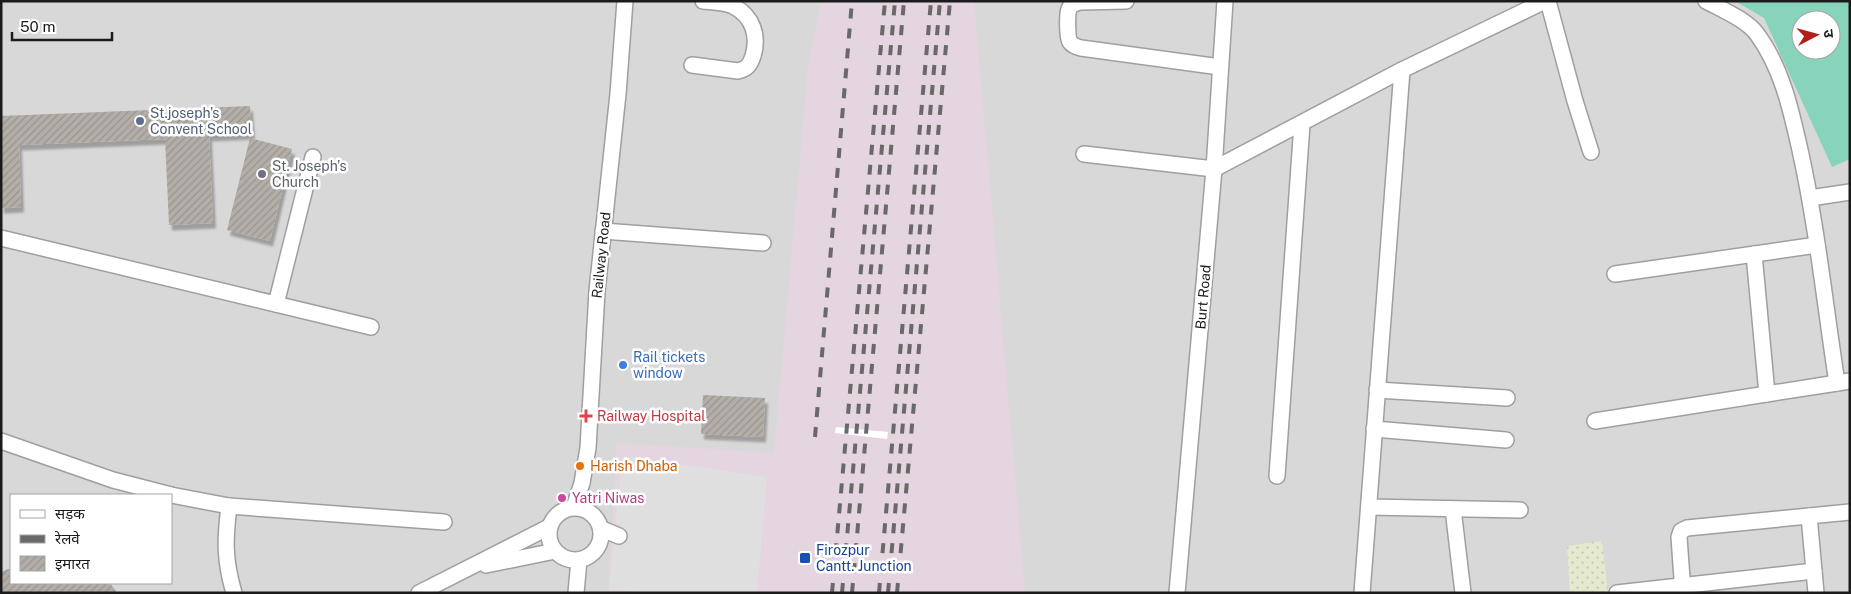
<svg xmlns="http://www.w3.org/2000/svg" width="1851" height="594" font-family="'Public Sans','Noto Sans Devanagari',sans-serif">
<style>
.residential{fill:#d9d8d8;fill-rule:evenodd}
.railway{fill:#e4d5e0}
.farmland{fill:url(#farmland-dots)}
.pitch{fill:#88d3bb;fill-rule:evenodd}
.parking{fill:#dfdfdf}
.pier{fill:#fff}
.building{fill:url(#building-hatch);filter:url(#shadow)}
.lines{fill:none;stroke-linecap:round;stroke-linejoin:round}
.minor-casing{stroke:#9f9f9f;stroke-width:18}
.minor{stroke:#fff;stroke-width:15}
.rail{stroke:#696969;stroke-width:4;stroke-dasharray:10 10;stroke-linecap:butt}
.service-dot{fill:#5c6f8a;stroke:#fff;stroke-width:2}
.worship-dot{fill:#6b7280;stroke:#fff;stroke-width:2}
.shop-dot{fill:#3f7fe0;stroke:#fff;stroke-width:2}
.health-dot{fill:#e0444e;stroke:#fff;stroke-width:2}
.food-dot{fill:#e8710a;stroke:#fff;stroke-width:2}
.hotel-dot{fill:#d1479c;stroke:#fff;stroke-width:2}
.transit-dot{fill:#1a4fb4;stroke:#fff;stroke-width:2}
.labels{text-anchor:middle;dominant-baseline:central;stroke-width:5;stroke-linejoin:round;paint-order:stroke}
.service-label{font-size:14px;fill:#4e5e75;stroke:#fff;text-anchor:start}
.worship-label{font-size:14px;fill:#5b616d;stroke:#fff;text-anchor:start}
.street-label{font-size:14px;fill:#1b1b1b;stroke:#fff}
.shop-label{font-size:14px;fill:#366cbe;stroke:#fff;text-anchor:start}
.health-label{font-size:14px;fill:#be3a42;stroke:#fff;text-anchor:start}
.food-label{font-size:14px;fill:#c56008;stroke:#fff;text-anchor:start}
.hotel-label{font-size:14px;fill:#b23c85;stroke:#fff;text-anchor:start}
.transit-label{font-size:14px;fill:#164399;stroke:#fff;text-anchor:start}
</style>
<defs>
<pattern id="farmland-dots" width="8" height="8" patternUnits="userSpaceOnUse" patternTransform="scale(1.25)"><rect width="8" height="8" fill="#e5e9cf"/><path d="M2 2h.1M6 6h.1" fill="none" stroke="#c4c7b1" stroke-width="1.8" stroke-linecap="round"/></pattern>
<pattern id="building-hatch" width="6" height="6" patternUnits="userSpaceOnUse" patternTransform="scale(1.25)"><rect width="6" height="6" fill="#b4aea8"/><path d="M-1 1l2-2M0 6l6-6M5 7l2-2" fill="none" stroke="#9a9590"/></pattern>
<filter id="shadow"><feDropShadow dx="3" dy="5.5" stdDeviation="1" flood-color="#0004"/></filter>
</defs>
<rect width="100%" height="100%" fill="#ece9e2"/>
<path class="residential" d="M1,1H1850V593H1ZM1801,20H1831V50H1801ZM11,495H171V583H11Z"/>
<polygon class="railway" points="821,1 974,1 1025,593 608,593 617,443 774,453 808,67"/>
<polygon class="farmland" points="1602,541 1608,593 1570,593 1567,546"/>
<path class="pitch" d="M1735,1H1850V159L1832,167L1764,18ZM1801,20H1831V50H1801Z"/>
<polygon class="parking" points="631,457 767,477 757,593 658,593 609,590 621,470"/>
<polygon class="pier" points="836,427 888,432 887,439 835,433"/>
<g class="building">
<polygon points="250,106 252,134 209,136 213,223 169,225 165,139 19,145 21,207 1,208 1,116"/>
<polygon points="250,138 292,149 270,241 227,230"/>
<polygon points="703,395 765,398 763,437 701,434"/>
<polygon points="11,568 11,583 110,583 117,593 1,593 1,572"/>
</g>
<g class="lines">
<g class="minor-casing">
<g id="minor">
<path d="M1126,1L1080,2C1076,3 1071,4 1069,9C1067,14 1067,37 1070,42C1073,46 1077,47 1081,48L1220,67"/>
<polyline points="1548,1 1575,101 1591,152"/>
<path d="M1706,1C1721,9 1747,20 1757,34C1782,68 1791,110 1800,150C1817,227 1825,305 1837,383L1850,381"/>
<path d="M692,65L738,71C747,69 750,65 753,56C759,36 753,16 733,6C724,2 713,2 703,1"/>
<polyline points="1084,154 1214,169 1402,70 1545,1"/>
<polyline points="1810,198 1850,192"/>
<polyline points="603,231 763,243"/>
<polyline points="1,238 371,327"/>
<polyline points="1754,254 1767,394"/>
<polyline points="1615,274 1817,245"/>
<polyline points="276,304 313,157"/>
<polyline points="1377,390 1507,398"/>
<polyline points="1595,421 1837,383"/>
<polyline points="1374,429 1506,440"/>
<polyline points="1,441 113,480 171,495"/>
<polyline points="1277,476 1302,124"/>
<polyline points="171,495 229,506 444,522"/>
<path d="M229,506C225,539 224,559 234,593"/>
<polyline points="574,507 582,483 588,448 597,291 618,94 625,1"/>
<polyline points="1369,507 1520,510"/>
<circle cx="575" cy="534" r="26"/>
<polyline points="1453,509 1463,593"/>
<polyline points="1809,516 1816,593"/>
<polyline points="602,529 619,536"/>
<polyline points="486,565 555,551"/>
<polyline points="419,593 549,527"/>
<polyline points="576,593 579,560"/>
<polyline points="1177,593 1214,169 1225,1"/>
<polyline points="1362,593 1402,70"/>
<polyline points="1617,593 1814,571"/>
<polyline points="1683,593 1679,537 1681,531 1687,528 1850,512"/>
</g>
</g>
<use href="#minor" class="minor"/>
<g class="rail">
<polyline points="815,437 852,1"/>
<polyline points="832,593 885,1"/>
<polyline points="842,593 895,1"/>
<polyline points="852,593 904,1"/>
<polyline points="879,593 931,1"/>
<polyline points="888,593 940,1"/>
<polyline points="897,593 950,1"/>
</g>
</g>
<circle class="service-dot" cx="140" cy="121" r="5"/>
<circle class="worship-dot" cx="262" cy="174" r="5"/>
<circle class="shop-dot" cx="623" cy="365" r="5"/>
<path class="health-dot" d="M583.5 408.5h5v5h5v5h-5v5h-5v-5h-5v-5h5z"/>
<circle class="food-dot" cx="580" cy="466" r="5"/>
<circle class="hotel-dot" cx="562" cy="498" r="5"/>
<rect class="transit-dot" x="799" y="552" width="12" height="12" rx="2.5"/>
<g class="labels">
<g class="service-label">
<text x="150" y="113">St.joseph's<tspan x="150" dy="16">Convent School</tspan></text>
</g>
<g class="worship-label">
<text x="272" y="166">St. Joseph's<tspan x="272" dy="16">Church</tspan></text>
</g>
<g class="street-label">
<text transform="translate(601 255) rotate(-84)">Railway Road</text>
<text transform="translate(1203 297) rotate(-85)">Burt Road</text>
</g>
<g class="shop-label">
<text x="633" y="357">Rail tickets<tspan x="633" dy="16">window</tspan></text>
</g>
<g class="health-label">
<text x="597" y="416">Railway Hospital</text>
</g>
<g class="food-label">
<text x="590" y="466">Harish Dhaba</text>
</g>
<g class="hotel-label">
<text x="572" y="498">Yatri Niwas</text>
</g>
<g class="transit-label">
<text x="816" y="550">Firozpur<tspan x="816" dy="16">Cantt. Junction</tspan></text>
</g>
</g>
<rect width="1851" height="594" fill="none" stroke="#1b1b1b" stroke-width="5"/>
<rect x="10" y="494" width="162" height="90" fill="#ffffff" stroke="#a4a4a4"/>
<rect x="20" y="510" width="25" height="8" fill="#ffffff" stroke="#a4a4a4"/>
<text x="55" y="519" font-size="15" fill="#1b1b1b">सड़क</text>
<rect x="20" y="535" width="25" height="8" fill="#696969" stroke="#a4a4a4"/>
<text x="55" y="544" font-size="15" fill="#1b1b1b">रेलवे</text>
<rect x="20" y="556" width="25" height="15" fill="url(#building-hatch)" stroke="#a4a4a4"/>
<text x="55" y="569" font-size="15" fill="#1b1b1b">इमारत</text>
<g transform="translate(1816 35) rotate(84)"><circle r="24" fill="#ffffff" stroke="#a4a4a4"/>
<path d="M0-4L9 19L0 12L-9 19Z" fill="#b12016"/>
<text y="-8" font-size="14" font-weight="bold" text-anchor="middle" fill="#1b1b1b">उ</text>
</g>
<path d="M12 32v8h100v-8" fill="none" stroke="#1b1b1b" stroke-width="2.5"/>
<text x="20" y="32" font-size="15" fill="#1b1b1b" stroke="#ffffff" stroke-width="4" paint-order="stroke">50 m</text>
</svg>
